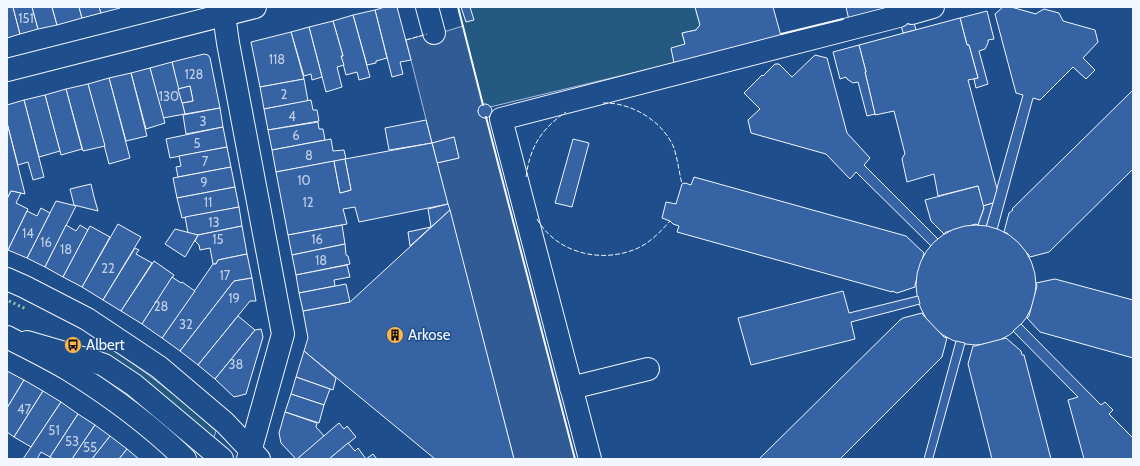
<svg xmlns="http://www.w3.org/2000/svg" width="1140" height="466" font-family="Cabin,sans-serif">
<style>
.green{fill:#245a82;stroke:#a8bbd7}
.parking{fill:#305b95;stroke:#a8bbd7}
.building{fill:#3563a3;stroke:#f2f6ff}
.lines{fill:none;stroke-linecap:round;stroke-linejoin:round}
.minor-casing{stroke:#f2f6ff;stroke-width:24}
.major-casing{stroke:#f2f6ff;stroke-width:24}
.minor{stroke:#1f4e8c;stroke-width:22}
.major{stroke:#1f4e8c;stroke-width:22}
.hedge{stroke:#97c8a6;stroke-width:3;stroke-dasharray:2 3;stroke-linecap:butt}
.fence{stroke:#f2f6ff;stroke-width:1;stroke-dasharray:5 2;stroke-linecap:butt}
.wall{stroke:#f2f6ff;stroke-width:2}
.labels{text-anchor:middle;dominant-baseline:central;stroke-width:3;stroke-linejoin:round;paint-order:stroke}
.number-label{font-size:13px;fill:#c3d1e8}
.poi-label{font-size:15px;fill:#f2f6ff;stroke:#1f4e8c;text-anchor:start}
</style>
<rect width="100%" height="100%" fill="#1f4e8c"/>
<g class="green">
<polygon points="458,7 695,7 700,25 696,30 682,33 685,44 674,63 490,107 486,104 483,105"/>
<path d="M100,342C142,368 180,398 216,431L212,443L94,355L97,347Z"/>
</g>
<polygon class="parking" points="463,26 483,105 480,106 478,111 479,115 484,118 486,117 575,459 514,459 437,163 459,158 454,137 432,143 406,40 439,31 440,33"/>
<g class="building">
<polygon points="7,7 13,7 20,34 7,38"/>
<polygon points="13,7 32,7 38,29 20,34"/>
<polygon points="32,7 52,7 57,25 38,29"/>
<polygon points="52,7 79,7 82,18 57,25"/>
<polygon points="79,7 99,7 101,13 82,18"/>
<polygon points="99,7 120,7 120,8 101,13"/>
<polygon points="385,7 397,7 411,60 400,62 403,74 392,77 375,10"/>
<polygon points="461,7 470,7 474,20 466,22"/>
<polygon points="695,7 773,7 781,36 674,63 671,48 685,44 682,33 696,30 700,25"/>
<polygon points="846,7 902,7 849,20"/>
<polygon points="910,7 916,30 903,33 897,8"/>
<polygon points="1003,7 1011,7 1036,14 1037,13 1044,9 1059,13 1063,21 1095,30 1098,42 1083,58 1095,70 1086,79 1073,67 1040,100 1033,98 997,230 986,227 1023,95 1016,93 995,14"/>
<polygon points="375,10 387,58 376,61 376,63 367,65 353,15"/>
<polygon points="987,11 994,39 988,40 988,43 985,49 979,51 988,84 976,88 974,79 978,78 969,45 967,45 960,18"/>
<polygon points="353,15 370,77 359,80 357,72 346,75 341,56 343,56 333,21"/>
<polygon points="960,18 967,45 969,45 978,78 968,80 997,189 993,203 983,206 978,186 938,196 934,174 907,182 902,159 904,155 905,154 894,111 875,115 865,72 866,72 859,45"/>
<polygon points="333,21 343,56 341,56 344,65 337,67 342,87 326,92 309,27"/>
<polygon points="309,27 322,77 312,80 311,74 304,76 291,32"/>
<polygon points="291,32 304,79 260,87 251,42"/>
<polygon points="859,45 866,72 865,72 875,114 867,116 858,82 853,83 847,79 846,77 840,79 833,52"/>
<polygon points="204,54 208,55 210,58 220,108 185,114 182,103 193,101 190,86 178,89 172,62"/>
<polygon points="815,55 827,58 847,133 870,158 864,165 938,239 931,246 856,172 850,179 826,154 751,133 748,120 760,109 744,93 762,75 763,76 775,64 779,64 792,77"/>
<polygon points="172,62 185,114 163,118 150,68"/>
<polygon points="150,68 165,123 146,129 131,73"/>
<polygon points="131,73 147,136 126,141 109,78"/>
<polygon points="109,78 130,158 109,164 88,84"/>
<polygon points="304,79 308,101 264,109 260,87"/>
<polygon points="88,84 105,146 83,151 66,89"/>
<polygon points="190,86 193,101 182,103 178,89"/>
<polygon points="66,89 82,149 61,155 45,95"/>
<polygon points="1133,90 1133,169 1049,252 1030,257 1029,255 1007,233 1004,232 1009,213 1013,210 1012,209"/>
<polygon points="45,95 60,151 39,157 24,100"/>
<polygon points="24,100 44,177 33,180 28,162 18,165 7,123 7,105"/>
<polygon points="311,100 313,110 317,110 319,121 268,130 264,109"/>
<circle cx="485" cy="111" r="7"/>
<polygon points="220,108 223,127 186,134 183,115"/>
<polygon points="426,120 432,143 389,150 385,128"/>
<polygon points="318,122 319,129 323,129 325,140 272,150 268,130"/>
<polygon points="7,123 25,194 11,191 7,199"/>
<polygon points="223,127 227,147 170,158 166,139"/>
<polygon points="454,137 459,158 437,163 432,143"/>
<polygon points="331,139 333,151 344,150 346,159 276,172 272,150"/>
<polygon points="573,139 589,143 572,207 555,203"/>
<polygon points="432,143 448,204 359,222 355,207 343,209 347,224 288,235 276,172 334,161 340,193 351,190 345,159"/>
<polygon points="227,147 231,167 178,177 176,167 181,166 179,156"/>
<polygon points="345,159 351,190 340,193 334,161"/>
<polygon points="231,167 235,187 177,198 173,178"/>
<polygon points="694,177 906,236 924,253 915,285 915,287 897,293 892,291 892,292 677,232 679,226 673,224 670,221 662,218 666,202 676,204 682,184 685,183 691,185"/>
<polygon points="91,184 94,197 98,211 74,205 70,189"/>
<polygon points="978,186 984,208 978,225 976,224 946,232 944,234 931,221 925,200"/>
<polygon points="235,187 239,207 182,218 177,198"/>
<polygon points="11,191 21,193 16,203 28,209 8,250 7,249 7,199"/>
<polygon points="56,201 76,206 45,267 27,258"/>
<polygon points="993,203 986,227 978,225 984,208 983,206"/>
<polygon points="448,204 450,210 431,227 428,209"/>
<polygon points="239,207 242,226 198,235 188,233 185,217"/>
<polygon points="41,208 50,213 27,258 8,250 27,211 37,216"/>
<polygon points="450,210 514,459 435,459 304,351 308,338 303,311 350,302"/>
<polygon points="118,224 141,237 103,300 82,287"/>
<polygon points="66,225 76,231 80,225 88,230 63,277 45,267"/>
<polygon points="342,225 345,244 292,255 288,235"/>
<circle cx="976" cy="285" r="60"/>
<polygon points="90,226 110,237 82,287 63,277"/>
<polygon points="242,226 247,254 218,260 216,264 213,264 210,248 200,250 199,245 195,241 198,235"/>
<polygon points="431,227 410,246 408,232"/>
<polygon points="175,229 198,235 185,257 165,244"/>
<polygon points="345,244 346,255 348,256 350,264 296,275 292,255"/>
<polygon points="135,248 139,250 136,254 152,263 121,311 103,300"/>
<polygon points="247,254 252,278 234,281 180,351 162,338 213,264 216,264 218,260"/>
<polygon points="154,261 174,275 142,324 121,311"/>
<polygon points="347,265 350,277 334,280 335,286 299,293 296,275"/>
<polygon points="172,277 181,283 182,282 195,291 162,338 142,324"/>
<polygon points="252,278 256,301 250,301 198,365 180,351 234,281"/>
<polygon points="1055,279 1133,300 1133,358 1040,332 1027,318 1029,316 1037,286 1036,283"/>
<polygon points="346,284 350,302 303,311 299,293"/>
<polygon points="843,291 849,313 918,296 920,304 851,322 855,339 751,365 738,318"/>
<polygon points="922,313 923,315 944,337 947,338 942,357 840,459 759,459 900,320 903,318"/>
<polygon points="238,316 255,330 215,379 198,365"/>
<polygon points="1021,324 1101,405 1105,402 1113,410 1109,414 1133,438 1133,459 1084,459 1068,400 1078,397 1013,331"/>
<polygon points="261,329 263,337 246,394 234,397 215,379 255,330"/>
<polygon points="1006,338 1021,351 1022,355 1024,355 1051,459 992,459 968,364 973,346 975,346"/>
<polygon points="956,341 965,343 933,458 936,459 924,459"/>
<polygon points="304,351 336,378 333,390 296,377"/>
<polygon points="7,371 24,380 7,408"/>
<polygon points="296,377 330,389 324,405 291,394"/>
<polygon points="24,380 43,391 14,437 7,432 7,408"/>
<polygon points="43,391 61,402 31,447 14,437"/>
<polygon points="291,394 324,405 319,423 285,412"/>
<polygon points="61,402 78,414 50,457 41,452 37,459 23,459"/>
<polygon points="285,412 317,423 316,427 325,437 297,459 296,459 281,443 279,433"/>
<polygon points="78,414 95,425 72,459 53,459 50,457"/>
<polygon points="339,423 344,429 347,426 356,437 329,459 297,459"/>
<polygon points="95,425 110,436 92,459 72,459"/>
<polygon points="110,436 127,449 119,459 92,459"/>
<polygon points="348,443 355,451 358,448 366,459 329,459"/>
<polygon points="127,449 139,459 119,459"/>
<polygon points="373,454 377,459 366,459"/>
</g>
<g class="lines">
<g class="minor-casing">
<g id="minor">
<polyline points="427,7 434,33"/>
<polyline points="912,13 933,7"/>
<polyline points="224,15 228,43 283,334 248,459"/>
<polyline points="7,70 255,7"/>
<polyline points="27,342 96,362 104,365 134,385 222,459"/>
<polyline points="571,388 648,369"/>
<polyline points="590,459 501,119 899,16"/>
</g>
</g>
<g class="major-casing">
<g id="major">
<polyline points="7,279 25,287 87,319 159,367 225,423 259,459"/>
<path d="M7,337C28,348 49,358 69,370C111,396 150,425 185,459"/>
</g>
</g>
<use href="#minor" class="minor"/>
<use href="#major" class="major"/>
<polyline class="hedge" points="9,301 26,309"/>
<g class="fence">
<polyline points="406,40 427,34"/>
<path d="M603,103C631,102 663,121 674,148C678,161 679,172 682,184"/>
<path d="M526,177C530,147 541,129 566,112"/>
<path d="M537,219C557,254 603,264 638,248C651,242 661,231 670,221"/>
</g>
<g class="wall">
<polyline points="458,7 483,105"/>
<polyline points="781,34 843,19"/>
<polyline points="486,117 575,459"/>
</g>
</g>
<defs>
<g id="building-disc" transform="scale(0.9)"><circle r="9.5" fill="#ffb74d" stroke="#1f4e8c"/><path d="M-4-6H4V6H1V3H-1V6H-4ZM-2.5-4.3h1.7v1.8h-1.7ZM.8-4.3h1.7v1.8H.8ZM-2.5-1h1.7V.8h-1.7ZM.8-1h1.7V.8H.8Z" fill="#111"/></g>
<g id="bus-disc" transform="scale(0.9)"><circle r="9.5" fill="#ffb74d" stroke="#1f4e8c"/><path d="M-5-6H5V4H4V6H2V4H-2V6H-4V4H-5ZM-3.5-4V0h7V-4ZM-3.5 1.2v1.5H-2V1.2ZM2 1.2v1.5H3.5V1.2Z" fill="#111"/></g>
</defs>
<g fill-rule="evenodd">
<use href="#building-disc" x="395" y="335"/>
<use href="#bus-disc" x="73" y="345"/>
</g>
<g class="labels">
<g class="number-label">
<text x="26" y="18">151</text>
<text x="277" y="59">118</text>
<text x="194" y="74">128</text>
<text x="284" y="94">2</text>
<text x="169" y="96">130</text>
<text x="292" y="116">4</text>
<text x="203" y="121">3</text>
<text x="296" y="135">6</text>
<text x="197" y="143">5</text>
<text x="309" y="155">8</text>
<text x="205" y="161">7</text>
<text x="304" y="180">10</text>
<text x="204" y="182">9</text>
<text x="208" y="202">11</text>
<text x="308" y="202">12</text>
<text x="214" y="222">13</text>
<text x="28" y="233">14</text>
<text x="218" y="239">15</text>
<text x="317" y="239">16</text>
<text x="46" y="242">16</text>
<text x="66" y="249">18</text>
<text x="321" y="260">18</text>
<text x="108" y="268">22</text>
<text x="225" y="275">17</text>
<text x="234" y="298">19</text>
<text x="161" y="306">28</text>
<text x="186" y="324">32</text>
<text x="236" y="364">38</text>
<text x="24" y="409">47</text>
<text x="54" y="430">51</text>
<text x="72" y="441">53</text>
<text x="90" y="447">55</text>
</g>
<g class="poi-label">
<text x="408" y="335">Arkose</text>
<text x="86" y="345">Albert</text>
</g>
</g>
<rect width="1140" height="466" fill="none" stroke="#f2f6ff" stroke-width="16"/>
</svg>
